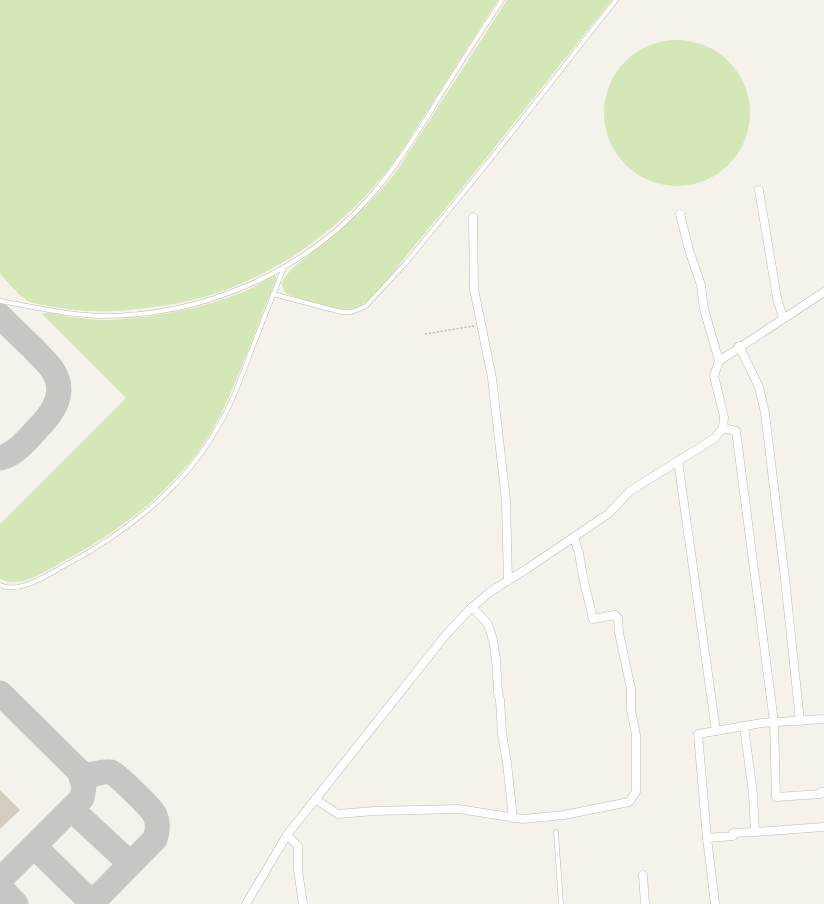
<svg xmlns="http://www.w3.org/2000/svg" width="824" height="904" font-family="'Public Sans',sans-serif">
<style>
.green{fill:#d4e7b6}
.lines{fill:none;stroke-linecap:round;stroke-linejoin:round}
.taxiway{stroke:#c7c6c2;stroke-width:25}
.building{fill:#d6cdc1}
.lane-casing{stroke:#c0b9ae;stroke-width:5}
.street-casing{stroke:#c0b9ae;stroke-width:9}
.path{stroke:#c2b49f;stroke-width:1.5;stroke-dasharray:2 2;stroke-linecap:butt}
.lane{stroke:#fff;stroke-width:4}
.street{stroke:#fff;stroke-width:8}
</style>
<rect width="100%" height="100%" fill="#f5f2eb"/>
<g class="green">
<path d="M0,0H498C474,37 451,73 428,110C413,132 400,156 382,177C338,230 280,272 214,294C189,302 163,306 138,309C107,313 74,312 44,305C39,304 33,304 28,301C20,297 7,281 0,274Z"/>
<path d="M507,0H612C544,83 480,169 410,251C398,266 373,301 356,308C342,313 300,300 286,293C282,289 281,284 284,279C295,262 315,252 330,239C355,218 378,195 398,169Z"/>
<circle cx="677" cy="113" r="73"/>
<path d="M273,276H276V280C257,324 242,371 221,414C189,479 126,528 64,561C45,571 22,589 0,579V524L126,398L42,314C50,310 63,316 72,317C83,318 94,320 105,320C150,319 211,307 252,288C259,284 266,279 273,276Z"/>
</g>
<g class="lines">
<g class="taxiway">
<path d="M0,316C11,327 22,338 33,348C39,355 46,361 52,369C67,391 55,411 38,428C27,440 16,454 0,458"/>
<path d="M0,693L81,773C91,778 100,770 111,772C116,774 153,809 155,815C158,822 158,831 155,839L91,904"/>
<polyline points="79,816 121,855"/>
<polyline points="43,855 83,894"/>
<polyline points="0,882 4,876 82,798 84,786 79,771"/>
<polyline points="0,887 16,904"/>
</g>
</g>
<polygon class="building" points="0,790 20,810 0,829"/>
<g class="lines">
<g class="lane-casing">
<g id="lane">
<polyline points="273,294 341,312 352,312 366,306 405,264 494,155 616,0"/>
<path d="M0,301C34,307 68,315 102,316C202,316 303,273 369,198C394,170 414,138 434,106C456,70 479,35 502,0"/>
<path d="M0,585C20,594 45,576 62,567C121,536 181,491 215,432C230,408 240,381 250,354C261,325 273,296 284,267"/>
<polyline points="556,832 561,904"/>
</g>
</g>
<g class="street-casing">
<g id="street">
<polyline points="759,190 777,298 783,318"/>
<polyline points="680,214 689,250 701,285 704,309 719,361"/>
<polyline points="473,217 474,289 492,378 506,501 508,581"/>
<polyline points="739,346 759,387 765,413 785,579 800,721"/>
<polyline points="723,428 736,431 774,722 776,797 821,794 821,792 824,792"/>
<polyline points="678,461 716,731"/>
<polyline points="472,607 488,624 493,640 496,659 498,692 500,700 502,734 507,763 513,818"/>
<polyline points="744,726 753,794 755,832 824,827"/>
<polyline points="315,799 338,814 374,811 458,809 523,819 564,815 629,802 636,792 636,735 631,710 631,689 619,633 618,618 615,615 593,619 583,577 579,553 574,538"/>
<polyline points="287,835 298,846 298,870 303,904"/>
<polyline points="707,838 733,836 733,833 755,832"/>
<polyline points="643,875 645,904"/>
<polyline points="246,904 287,835 444,637 469,610 490,592 528,568 608,514 630,491 715,438 723,428 724,417 714,376 719,361 824,292"/>
<polyline points="715,904 707,838 698,734 762,723 824,719"/>
</g>
</g>
<polyline class="path" points="425,334 474,326"/>
<use href="#lane" class="lane"/>
<use href="#street" class="street"/>
</g>
</svg>
